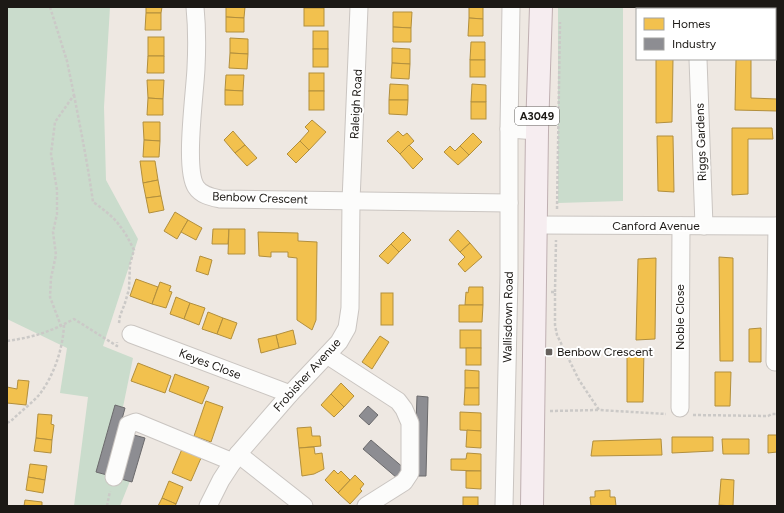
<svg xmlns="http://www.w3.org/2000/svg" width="784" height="513" font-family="Figtree,sans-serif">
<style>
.green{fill:#cadccc}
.homes{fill:#f2c14e;stroke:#b28f3d}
.industry{fill:#8d8d92;stroke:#6b6a6c}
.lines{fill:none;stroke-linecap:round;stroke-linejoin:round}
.minor-casing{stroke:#cac5c1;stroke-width:19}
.major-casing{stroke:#bfafb1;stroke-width:24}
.path{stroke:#cbc9c7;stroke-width:2.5;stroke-dasharray:3 2;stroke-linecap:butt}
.minor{stroke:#fcfcfb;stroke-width:17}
.major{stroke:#f6edf0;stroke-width:22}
.poi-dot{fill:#66615d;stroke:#fff;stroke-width:1.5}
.labels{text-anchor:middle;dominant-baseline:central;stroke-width:4;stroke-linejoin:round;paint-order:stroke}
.shield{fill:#fff;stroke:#605e5b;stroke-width:1}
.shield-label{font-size:11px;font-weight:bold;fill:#1c1915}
.street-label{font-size:12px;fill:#1c1915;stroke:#fff}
.poi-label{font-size:12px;fill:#1c1915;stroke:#fff;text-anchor:start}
</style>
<rect width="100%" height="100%" fill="#eee8e2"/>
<g class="green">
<polygon points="7,7 110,7 104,107 106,180 138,239 103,346 133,358 123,407 115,405 96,472 130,481 120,506 74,506 88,397 60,393 67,348 7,319"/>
<polygon points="558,7 623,7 623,201 558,203"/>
</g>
<g class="homes">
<polygon points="146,7 162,7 161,13 146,13"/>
<polygon points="226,7 245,7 244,18 226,17"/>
<polygon points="469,7 483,7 483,19 469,18"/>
<rect x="304" y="8" width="20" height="18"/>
<polygon points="393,12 412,12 411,28 393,27"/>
<polygon points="146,13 161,13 161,30 145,30"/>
<polygon points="226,17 244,18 244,32 226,32"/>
<polygon points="469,18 483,19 483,36 468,36"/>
<polygon points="393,27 411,28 411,42 393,42"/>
<rect x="313" y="31" width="15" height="18"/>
<rect x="148" y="37" width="16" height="19"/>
<polygon points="230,38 248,39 248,54 230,53"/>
<polygon points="471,42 485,42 485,60 470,60"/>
<polygon points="392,48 410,49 410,64 392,63"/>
<rect x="313" y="49" width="15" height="18"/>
<polygon points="230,53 248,54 247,69 229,68"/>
<polygon points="148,56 164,56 164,73 147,73"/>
<polygon points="656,59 673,59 672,122 656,123"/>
<polygon points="736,59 751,59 751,98 777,99 777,111 735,110"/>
<rect x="470" y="60" width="15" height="17"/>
<polygon points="392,63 410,64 409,79 391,78"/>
<rect x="309" y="73" width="15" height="18"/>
<polygon points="226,75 244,75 243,91 225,90"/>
<polygon points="147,80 164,80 163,99 148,98"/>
<polygon points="390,84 408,85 408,100 389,100"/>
<polygon points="472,84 486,85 486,102 471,102"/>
<polygon points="225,90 243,91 243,105 225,105"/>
<rect x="309" y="91" width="15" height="19"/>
<polygon points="148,98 163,99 163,115 147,115"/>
<polygon points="389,100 408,100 407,115 389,114"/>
<rect x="471" y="102" width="15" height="17"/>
<polygon points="312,120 326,132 309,150 300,141 309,131 305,127"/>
<polygon points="143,122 160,122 160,141 144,140"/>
<polygon points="732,128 772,128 773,139 748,139 748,194 732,195"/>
<polygon points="233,131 245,145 235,153 224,140"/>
<polygon points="398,131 403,136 407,133 414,141 400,154 387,141"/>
<polygon points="473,133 482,142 469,155 460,146"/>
<polygon points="657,136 673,136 674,192 658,191"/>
<polygon points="144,140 160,141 159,157 143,157"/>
<polygon points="300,141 309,150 296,163 287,154"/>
<polygon points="245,145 257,158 247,166 235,153"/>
<polygon points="409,145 423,159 413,169 400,154"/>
<polygon points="450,146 455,151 460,146 469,155 458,165 444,152"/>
<polygon points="140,161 155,161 158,180 143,183"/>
<polygon points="158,180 161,196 146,198 143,183"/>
<polygon points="161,196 164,210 149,213 146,198"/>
<polygon points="175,212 188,220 177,239 164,231"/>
<polygon points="188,220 202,228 196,240 181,232"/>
<polygon points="213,229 229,229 228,244 212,244"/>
<polygon points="229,229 245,229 245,254 228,254"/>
<polygon points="458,230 470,243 460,252 449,240"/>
<polygon points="258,232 298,233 298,241 317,242 316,320 312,330 297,320 297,258 288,257 288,252 271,252 271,257 259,256"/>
<polygon points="403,232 411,240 399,252 391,244"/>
<polygon points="470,243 482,257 465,272 458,264 465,257 460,252"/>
<polygon points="391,244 399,252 388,264 379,256"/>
<polygon points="200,256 212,260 208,275 196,271"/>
<polygon points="719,257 733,258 733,361 720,361"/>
<polygon points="656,258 655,339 636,340 638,259"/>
<polygon points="136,279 158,287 152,304 130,296"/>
<polygon points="160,282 171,286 169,291 172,292 166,308 152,304"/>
<polygon points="469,287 483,287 483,305 465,305 466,292 468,293"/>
<rect x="381" y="293" width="12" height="32"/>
<polygon points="176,297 190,303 184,319 170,314"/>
<polygon points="190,303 205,308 199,325 184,319"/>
<polygon points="459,305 483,305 482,322 459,322"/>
<polygon points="208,312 223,318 217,334 202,329"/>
<polygon points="223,318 237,323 231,339 217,334"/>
<polygon points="761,328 761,362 749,362 749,329"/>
<polygon points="293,330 296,344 279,348 276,335"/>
<rect x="460" y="330" width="21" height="18"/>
<polygon points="276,335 279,348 261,353 258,339"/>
<polygon points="380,336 389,342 372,369 362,362"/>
<rect x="466" y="348" width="15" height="17"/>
<polygon points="644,349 643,402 627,402 627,350"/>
<polygon points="138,363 171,376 165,393 131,381"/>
<polygon points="465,370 479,371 479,388 465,388"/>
<polygon points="715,372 731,372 730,406 715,406"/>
<polygon points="175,374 209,387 202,404 169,391"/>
<polygon points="18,380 29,381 26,405 7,403 7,387 17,389"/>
<polygon points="341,383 354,396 344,407 331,394"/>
<polygon points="465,388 479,388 479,405 464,405"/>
<polygon points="331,394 344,407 334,417 321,405"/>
<polygon points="206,401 223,407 211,442 194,436"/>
<polygon points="460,412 481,413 481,431 460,430"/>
<polygon points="38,414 52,415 51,424 54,425 52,440 36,438"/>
<polygon points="311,427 312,436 320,436 321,446 299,448 297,428"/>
<polygon points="467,430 481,431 481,448 466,447"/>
<polygon points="768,435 777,435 777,452 768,453"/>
<polygon points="672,437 713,437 713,451 672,453"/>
<polygon points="36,438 52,440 51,453 34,451"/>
<polygon points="661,439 662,455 591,456 593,441"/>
<polygon points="722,439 749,439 749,454 723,454"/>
<polygon points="314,447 315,454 322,453 324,469 314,474 302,476 299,448"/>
<polygon points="182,449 201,458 191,481 172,473"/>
<polygon points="467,453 481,454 481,471 451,470 451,459 466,459"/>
<polygon points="30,464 47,466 45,480 28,477"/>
<polygon points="334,470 338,474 341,471 350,480 338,493 325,480"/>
<polygon points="466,471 481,471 481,489 466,488"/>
<polygon points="355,475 364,484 360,489 362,491 350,504 338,493"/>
<polygon points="28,477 45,480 43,493 26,490"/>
<polygon points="721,479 734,480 733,506 719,505"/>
<polygon points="169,481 183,487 176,504 162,498"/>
<polygon points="610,490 610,497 615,497 616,506 591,506 590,497 595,497 595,491"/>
<rect x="463" y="497" width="15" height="9"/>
<polygon points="162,498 176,504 175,506 158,506"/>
<polygon points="25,500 42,502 42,506 24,506"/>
</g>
<g class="industry">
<polygon points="417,396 428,397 426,476 414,476"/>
<polygon points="115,405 125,408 107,475 96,472"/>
<polygon points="368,406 378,415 369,425 359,416"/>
<polygon points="134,435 145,438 132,482 121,479"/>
<polygon points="371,440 405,469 397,478 363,449"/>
</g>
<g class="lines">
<g class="minor-casing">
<g id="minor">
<path d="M195,7C197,27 197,48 196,68C195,93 184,169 196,187C201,195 211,197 220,199L509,203"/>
<polyline points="698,59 704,226"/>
<polyline points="509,129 537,131"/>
<polyline points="536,225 777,226"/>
<polyline points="131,334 290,394"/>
<polyline points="327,355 398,401 404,409 410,423 410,473 404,482 366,506"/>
<polyline points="775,362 777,226"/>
<polyline points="680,408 681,226"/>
<polyline points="238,454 304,506"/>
<polyline points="114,477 128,425 136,422 233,462"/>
<polyline points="208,506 221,480 238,454 290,394 339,342 347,328 350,308 351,201 359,7"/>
<polyline points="504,506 509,276 509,129 511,7"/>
</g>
</g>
<g class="major-casing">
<polyline id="major" points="532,506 537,131 541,7"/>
</g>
<g class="path">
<polyline points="50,7 67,61 74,95 55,122 51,154 57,190 57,214 53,232 56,255 51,278 50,297 61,326"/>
<polyline points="713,9 715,7"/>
<path d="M74,95C81,131 88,166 93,202C115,217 123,227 134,250L130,264L129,289L125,303L120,316L119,323"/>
<polyline points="557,209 560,22"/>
<polyline points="551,292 555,292 555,325 557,335 579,380 599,410 666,414"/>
<polyline points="555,292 556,240"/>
<path d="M7,341C34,337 50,332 74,319L117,346V342"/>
<polyline points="550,411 599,410"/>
<polyline points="693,415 768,416 772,414 777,414"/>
<path d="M7,423L11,421C20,412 31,404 39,395C54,376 63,348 64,325"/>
<polyline points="107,506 110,491"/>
</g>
<use href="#minor" class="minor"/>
<use href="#major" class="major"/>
</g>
<rect class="poi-dot" x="545" y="348" width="8" height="8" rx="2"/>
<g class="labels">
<rect class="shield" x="515" y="107" width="44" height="18" rx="3"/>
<g class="shield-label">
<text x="537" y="116">A3049</text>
</g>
<g class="street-label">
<text transform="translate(356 104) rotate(-87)">Raleigh Road</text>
<text transform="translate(701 142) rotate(-92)">Riggs Gardens</text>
<text transform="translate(260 198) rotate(2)">Benbow Crescent</text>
<text x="656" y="226">Canford Avenue</text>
<text transform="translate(508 317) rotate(-89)">Wallisdown Road</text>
<text transform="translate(680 317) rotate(-90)">Noble Close</text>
<text transform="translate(210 364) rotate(21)">Keyes Close</text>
<text transform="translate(307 375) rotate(-48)">Frobisher Avenue</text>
</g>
<g class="poi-label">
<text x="557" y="352">Benbow Crescent</text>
</g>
</g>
<rect width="784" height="513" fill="none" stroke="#1c1915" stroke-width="16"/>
<rect x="636" y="8" width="140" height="52" fill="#ffffff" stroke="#a4a3a1"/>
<rect x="644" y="18" width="20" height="12" fill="#f2c14e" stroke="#a4a3a1"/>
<text x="672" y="28" font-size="12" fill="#1c1915">Homes</text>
<rect x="644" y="38" width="20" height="12" fill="#8d8d92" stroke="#a4a3a1"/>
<text x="672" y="48" font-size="12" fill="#1c1915">Industry</text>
</svg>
